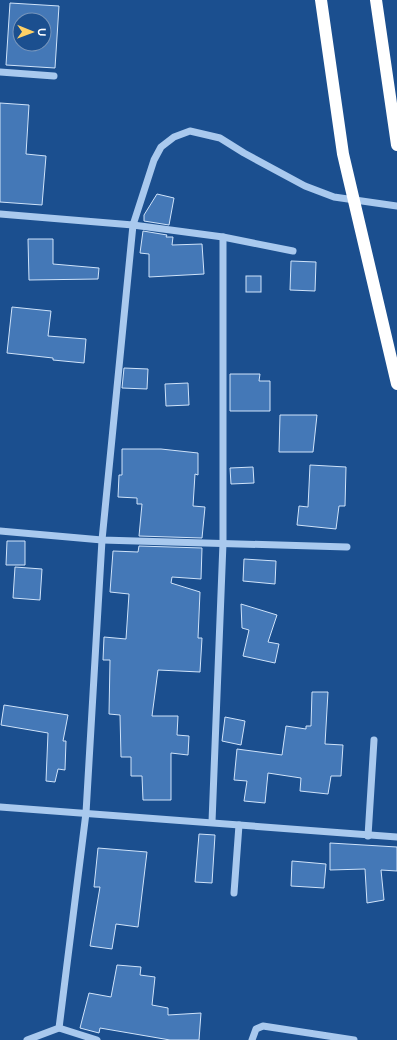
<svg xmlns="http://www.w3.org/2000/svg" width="397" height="1040" font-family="Raleway,sans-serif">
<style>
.building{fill:#4478b7;stroke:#cfe3fa;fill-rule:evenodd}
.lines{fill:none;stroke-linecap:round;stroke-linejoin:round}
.minor{stroke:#a9c9ee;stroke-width:7}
.highway{stroke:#fff;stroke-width:12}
</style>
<rect width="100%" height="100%" fill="#1b4f8f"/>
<g class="building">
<path d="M10,3L59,6L55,68L6,65ZM20,20H44V44H20Z"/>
<polygon points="0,103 29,105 26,154 46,156 42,205 0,202"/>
<polygon points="157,194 174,198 169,225 144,221 144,215"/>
<polygon points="143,231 167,235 166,237 173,237 172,245 202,244 204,274 149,277 149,254 140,253"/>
<polygon points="28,239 53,239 53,264 99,268 98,279 29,280"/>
<polygon points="291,261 316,262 315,291 290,290"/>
<rect x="246" y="276" width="15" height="16"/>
<polygon points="12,307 51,311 48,336 86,339 84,363 53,360 53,358 7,353"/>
<polygon points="124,368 148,369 147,389 122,388"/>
<polygon points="230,374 260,374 259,381 270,381 270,411 230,411"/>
<polygon points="188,383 189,405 166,406 165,384"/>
<polygon points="280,415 317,415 313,452 279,452"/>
<polygon points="122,449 161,449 198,453 198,475 195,474 193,506 205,507 202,538 139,536 142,504 137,504 137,498 118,497 119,475 122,475"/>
<polygon points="310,465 346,467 345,506 339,506 336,529 297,525 299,506 308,507"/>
<polygon points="253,467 254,483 231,484 230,468"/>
<polygon points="7,541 25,541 25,565 6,565"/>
<polygon points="139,546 202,548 201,579 172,577 171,583 200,592 198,638 202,638 200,672 158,670 152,716 178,716 177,735 189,736 188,755 171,753 171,800 143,800 142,776 131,776 131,757 121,757 120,715 109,714 110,660 103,660 104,637 126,639 129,594 110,592 113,551 138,552"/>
<polygon points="244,559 276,561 275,584 243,581"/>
<polygon points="15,567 42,569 40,600 13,598"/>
<polygon points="241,604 277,615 268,642 279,644 275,663 243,656 249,630 242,628"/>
<polygon points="312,692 328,692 325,744 343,745 341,776 331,776 328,794 300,791 301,778 268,773 265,803 244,801 247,781 234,780 237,749 282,755 286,726 306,729 306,726 311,726"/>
<polygon points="4,705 68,715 63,741 66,741 65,770 58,769 55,782 46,781 48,733 1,725"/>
<polygon points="225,717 245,721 241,745 222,741"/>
<polygon points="199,834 215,835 212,883 195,882"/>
<polygon points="330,843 397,847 397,871 381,870 384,900 367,903 365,869 330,870"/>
<polygon points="98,848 147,852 138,927 116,924 112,949 90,946 100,887 94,887"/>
<polygon points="292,861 326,864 324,888 291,886"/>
<polygon points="117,965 141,967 140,975 155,977 152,1005 168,1008 168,1015 201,1013 199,1040 170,1040 100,1028 99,1033 80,1028 89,993 111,997"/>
</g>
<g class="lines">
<g class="minor">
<polyline points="0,72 54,76"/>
<polyline points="0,214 133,225 154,160 161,147 174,137 190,131 220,138 244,153 305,186 334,197 397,206"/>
<polyline points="0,531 102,540 347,547"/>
<polyline points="0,807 397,837"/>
<polyline points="212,822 223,543 223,237"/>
<polyline points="368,836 374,740"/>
<polyline points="234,893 239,825"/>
<polyline points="59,1028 97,1040"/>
<polyline points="27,1040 59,1028 86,813 102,540 133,225 223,237 293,251"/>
<polyline points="252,1040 256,1029 263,1026 354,1040"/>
</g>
<g class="highway">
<polyline points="321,0 343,154 397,384"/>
<polyline points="376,0 397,145"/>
</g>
</g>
<g transform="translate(32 32) rotate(91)"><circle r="19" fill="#1b4f8f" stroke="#7695bc"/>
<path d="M0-3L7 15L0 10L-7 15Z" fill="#ffd166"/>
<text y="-6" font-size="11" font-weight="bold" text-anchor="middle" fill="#ffffff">U</text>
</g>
</svg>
